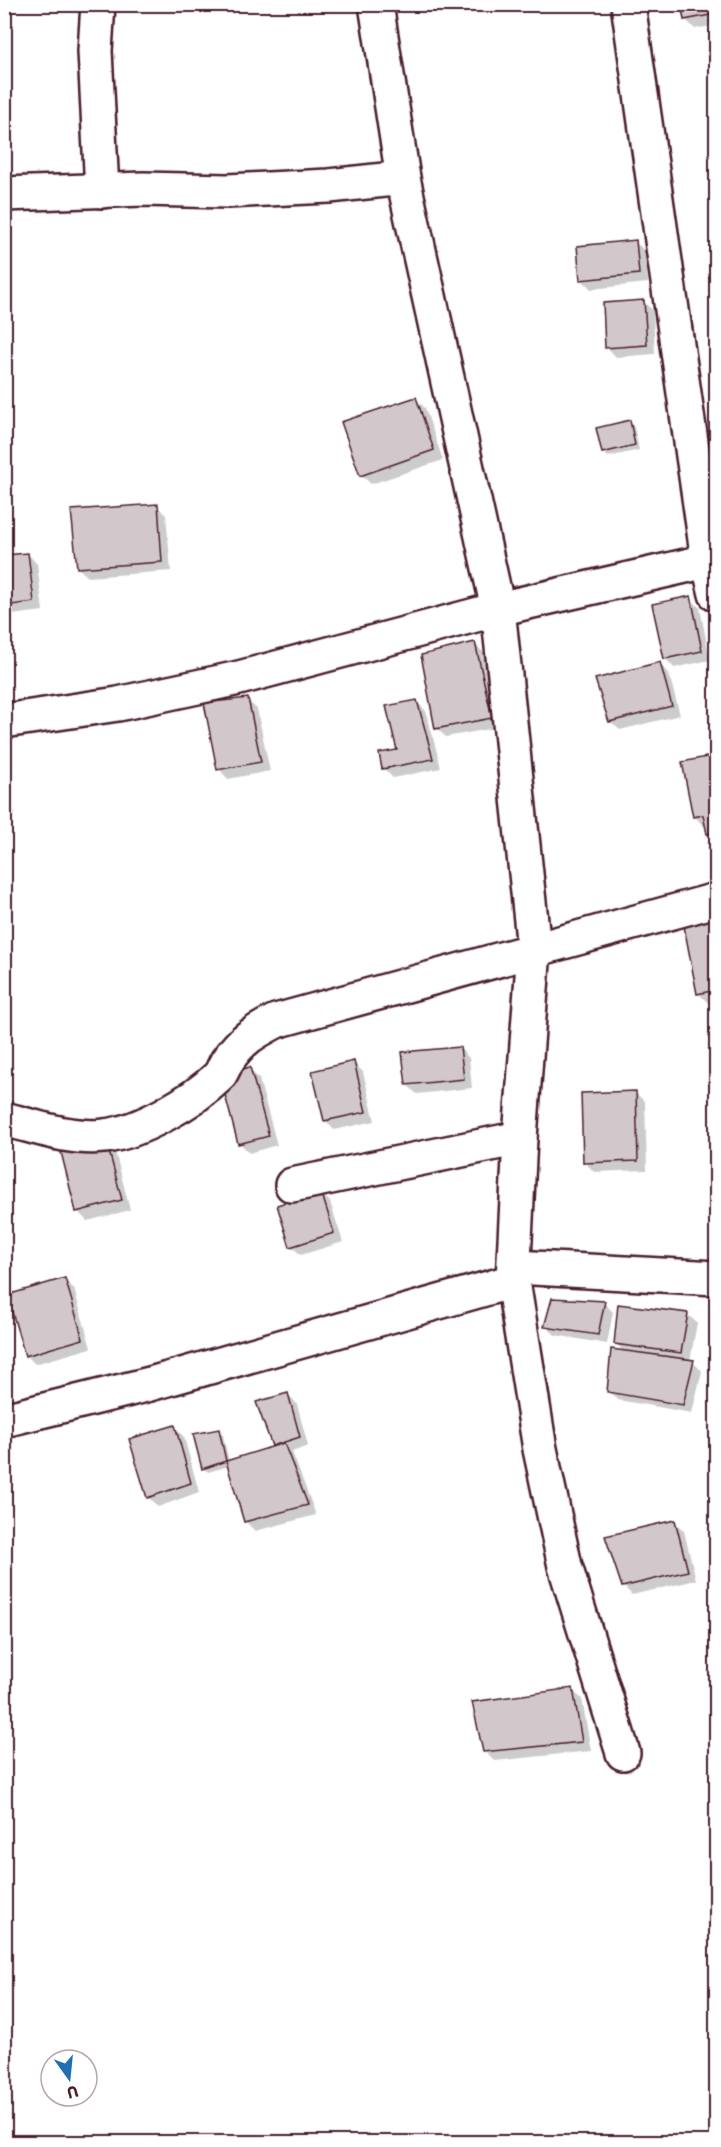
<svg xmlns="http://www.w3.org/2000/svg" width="721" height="2147" font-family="'Shantell Sans',sans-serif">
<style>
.shadow{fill:#0003}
.building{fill:#d2c7cb;stroke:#4a1f2b;stroke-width:1.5}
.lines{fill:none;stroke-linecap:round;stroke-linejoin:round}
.minor-casing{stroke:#4a1f2b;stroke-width:38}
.minor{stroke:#fff;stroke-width:33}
</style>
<rect width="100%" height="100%" fill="#fff"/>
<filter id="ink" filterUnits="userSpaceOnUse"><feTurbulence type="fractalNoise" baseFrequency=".0167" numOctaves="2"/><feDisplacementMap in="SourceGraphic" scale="12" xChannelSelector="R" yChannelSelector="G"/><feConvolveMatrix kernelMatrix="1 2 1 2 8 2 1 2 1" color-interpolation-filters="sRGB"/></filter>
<g filter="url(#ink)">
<g class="shadow">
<polygon points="154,4 214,4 214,8 157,7"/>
<polygon points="553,4 553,9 529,10 525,4"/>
<polygon points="683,4 716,4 716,25 695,29 685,19"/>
<polygon points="635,242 645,251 648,283 591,289 581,279"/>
<polygon points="644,302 653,311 655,354 616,357 607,347"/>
<polygon points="415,398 425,408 443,460 371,484 361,475"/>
<polygon points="629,422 634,427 639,450 608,457 603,452"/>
<polygon points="157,506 166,515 171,571 88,577 78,568"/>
<polygon points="28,554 37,564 43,611 4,616 4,557"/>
<polygon points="690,598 700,608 710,660 674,668 665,658"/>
<polygon points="474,643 484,653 500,727 446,737 436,728"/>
<polygon points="659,664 669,674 680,715 620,730 610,721"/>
<polygon points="247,700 257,709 270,771 228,779 219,769"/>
<polygon points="417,702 426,711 441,768 393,778 384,769 399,751"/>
<polygon points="716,756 716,841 709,833 707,825 704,826 694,816 684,763"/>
<polygon points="4,770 15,815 4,817"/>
<polygon points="715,916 716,1001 708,1003 698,993"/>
<polygon points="460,1048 469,1058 472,1088 417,1094 407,1085"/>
<polygon points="354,1063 363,1072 375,1121 334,1130 325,1120"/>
<polygon points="249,1069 259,1079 277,1145 249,1153 240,1143"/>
<polygon points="635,1092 645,1102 647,1170 594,1172 585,1162"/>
<polygon points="114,1147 130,1210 87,1221 77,1211 61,1149"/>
<polygon points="321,1193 330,1202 343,1242 301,1255 291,1246"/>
<polygon points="65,1280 74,1289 91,1348 35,1364 26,1355"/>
<polygon points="604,1303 613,1312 607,1344 555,1335 546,1326"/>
<polygon points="687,1314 697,1323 690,1361 693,1362 702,1371 692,1413 618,1400 608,1391 625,1353 616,1343"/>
<polygon points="288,1394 297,1404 308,1446 292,1452 316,1515 255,1531 245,1521 229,1466 208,1472 203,1468 218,1430 223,1435 229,1462 273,1447 258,1403"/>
<polygon points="174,1427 184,1437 199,1492 158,1507 149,1498 130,1440"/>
<polygon points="675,1522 684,1531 696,1580 632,1595 623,1586"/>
<polygon points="572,1690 582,1699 591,1751 494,1761 484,1751"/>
</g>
<g class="building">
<polygon points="681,4 716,4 716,14 684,20"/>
<polygon points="636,240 639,274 580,280 577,246"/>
<polygon points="644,300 647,345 605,348 603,303"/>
<polygon points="416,397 434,450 360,476 341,422"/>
<polygon points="630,420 635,445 602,453 596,428"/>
<polygon points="158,504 162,562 77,568 71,510"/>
<polygon points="28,553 34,602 4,606 4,555"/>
<polygon points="691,596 702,651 664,659 652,604"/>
<polygon points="475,642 492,718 435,729 421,655"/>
<polygon points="660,662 672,706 609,722 595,679"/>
<polygon points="248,698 261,762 217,770 204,703"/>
<polygon points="417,700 433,759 382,769 379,753 397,750 386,706"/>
<polygon points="716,755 716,832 707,834 703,815 693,817 682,762"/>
<polygon points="716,914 716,990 697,994 683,921"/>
<polygon points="460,1047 464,1079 406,1085 402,1052"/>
<polygon points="354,1061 366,1112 324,1121 312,1071"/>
<polygon points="250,1067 269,1136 238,1144 220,1076"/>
<polygon points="636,1091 638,1161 583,1163 581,1093"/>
<polygon points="105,1136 122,1200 76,1212 60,1148"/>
<polygon points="321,1191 334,1233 290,1247 277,1205"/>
<polygon points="65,1278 83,1339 25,1356 7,1295"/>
<polygon points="552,1298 605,1301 598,1335 544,1327"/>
<polygon points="618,1304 688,1313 681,1353 614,1344"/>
<polygon points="611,1349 694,1360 683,1405 607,1392"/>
<polygon points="288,1393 300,1437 272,1446 256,1402"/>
<polygon points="175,1425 191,1483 147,1498 129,1439"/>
<polygon points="219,1429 226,1461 202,1469 193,1434"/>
<polygon points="284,1443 308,1505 244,1522 226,1461"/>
<polygon points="675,1520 688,1571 622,1587 605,1536"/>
<polygon points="573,1688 582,1742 483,1752 472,1702"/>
</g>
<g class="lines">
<g class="minor-casing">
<g id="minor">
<polyline points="98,4 95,51 102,191"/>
<polyline points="376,4 403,178 498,609 534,949 520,1138 513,1281 540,1449 565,1566 623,1753"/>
<polyline points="628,4 708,560 716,594"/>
<polyline points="4,194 143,189 227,191 329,186 403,178"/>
<polyline points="4,721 118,704 239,678 498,609 716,559"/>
<path d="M4,1119C36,1127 72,1140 104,1136C139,1133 193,1101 218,1077C222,1073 224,1066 227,1061C242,1039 253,1033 276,1021L716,900"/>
<polyline points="292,1185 520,1138"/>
<polyline points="515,1267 716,1278"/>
<polyline points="4,1420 150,1384 513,1281"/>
</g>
</g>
<use href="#minor" class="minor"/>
</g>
</g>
<rect width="721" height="2147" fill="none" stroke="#fff" stroke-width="24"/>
<rect x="12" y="12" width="697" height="2123" fill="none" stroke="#4a1f2b" stroke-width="2" filter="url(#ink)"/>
<g transform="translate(69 2078) rotate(165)"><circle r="28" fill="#ffffff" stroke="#b7a5aa" stroke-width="1.5"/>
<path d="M0-4.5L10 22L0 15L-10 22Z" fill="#1f6fb2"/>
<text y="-9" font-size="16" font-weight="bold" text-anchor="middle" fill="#4a1f2b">U</text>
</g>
</svg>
